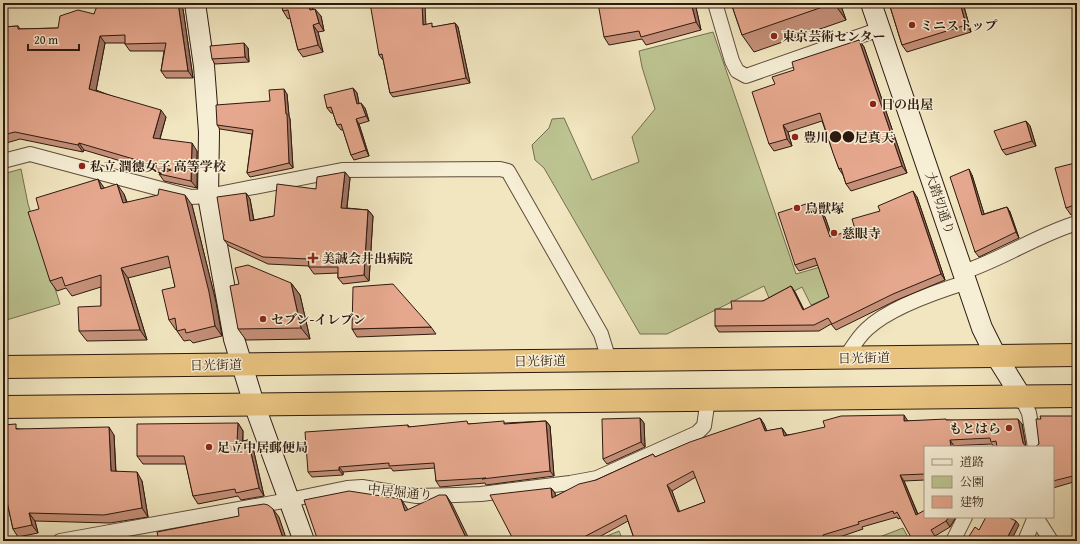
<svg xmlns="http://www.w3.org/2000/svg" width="1080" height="544" font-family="'Gentium Book Plus','Noto Serif JP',serif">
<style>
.green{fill:#bcc491;stroke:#766e50}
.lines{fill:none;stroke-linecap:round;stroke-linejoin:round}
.street-casing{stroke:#604c3b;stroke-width:16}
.secondary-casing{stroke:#2f190f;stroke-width:22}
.highway-casing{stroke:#2f190f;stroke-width:24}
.street{stroke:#f6efd6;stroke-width:14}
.secondary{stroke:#f6efd6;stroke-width:20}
.highway{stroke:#e8c380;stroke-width:22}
.wall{fill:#c59079;stroke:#2f190f;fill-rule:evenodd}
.shaded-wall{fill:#a07563;stroke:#2f190f}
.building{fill:#e5a78d;stroke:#2f190f;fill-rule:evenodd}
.poi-dot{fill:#8f2418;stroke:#f6efd6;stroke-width:1.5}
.labels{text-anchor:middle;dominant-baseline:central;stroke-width:3;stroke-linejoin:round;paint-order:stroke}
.poi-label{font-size:13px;font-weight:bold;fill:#2f190f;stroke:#f6efd6;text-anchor:start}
.street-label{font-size:13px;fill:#2f190f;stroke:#f6efd6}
</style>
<rect width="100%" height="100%" fill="#f1e6c0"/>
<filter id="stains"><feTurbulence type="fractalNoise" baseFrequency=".005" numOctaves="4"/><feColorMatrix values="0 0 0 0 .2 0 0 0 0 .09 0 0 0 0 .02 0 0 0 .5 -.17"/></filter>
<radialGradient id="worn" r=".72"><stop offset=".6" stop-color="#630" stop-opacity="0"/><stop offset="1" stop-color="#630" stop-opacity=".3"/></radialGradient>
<g class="green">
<polygon points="713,32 796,274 820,267 830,297 811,305 802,287 771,303 764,286 667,334 640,334 544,168 535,160 532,145 549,128 552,119 564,118 592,180 639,162 632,137 655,109 642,67 639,51"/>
<polygon points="21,169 28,204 60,304 3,321 3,174"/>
<polygon points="903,528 910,541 869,541"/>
<polygon points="619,531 623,541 595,541"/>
</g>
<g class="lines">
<g class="street-casing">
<g id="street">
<polyline points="715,3 732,61 737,71 746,76 880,29"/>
<polyline points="3,161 30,154 191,197 208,196 342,170 500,169 508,171 601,334 609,360"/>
<path d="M963,272C1003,259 1037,235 1077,223"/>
<path d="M845,358C852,348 858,337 867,329C889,308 938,291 967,282"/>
<polyline points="1021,396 1029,413 1035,447"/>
<polyline points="1036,517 1051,541"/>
<polyline points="60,541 289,500 347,488 362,487 417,496 456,495 481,494 570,483 597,478 697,433 704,426 708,399"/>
<polyline points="953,541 965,517"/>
<polyline points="1025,541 1035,517"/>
</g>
</g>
<g class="secondary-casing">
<g id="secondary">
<polyline points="195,3 204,66 209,132 208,196 234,339 254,404 304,541"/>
<polyline points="871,3 982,328 996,356 1021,396"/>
</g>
</g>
<g class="highway-casing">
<g id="highway">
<polyline points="3,367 1077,355"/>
<polyline points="3,407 1077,396"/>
</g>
</g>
<use href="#street" class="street"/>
<use href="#secondary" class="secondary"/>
<use href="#highway" class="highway"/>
</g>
<g class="wall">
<polygon points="281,3 311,3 313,9 321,16 324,31 318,32 323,52 303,57 298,50 290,18 288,19 283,11"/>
<polygon points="695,3 701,30 646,45 642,39 609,45 604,37"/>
<polygon points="731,3 840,3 846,20 754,52 742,35"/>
<polygon points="889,3 963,3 971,32 907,52 902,45"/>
<polygon points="183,9 193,78 166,78 161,71 164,51 130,51 125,44 125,43 105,43 96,90 166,117 160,139 197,151 197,188 164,181 159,174 161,173 84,150 83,152 20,139 3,144 3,27 18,26 20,29 58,28 94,14"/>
<polygon points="455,23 458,27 470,83 393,97 390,93 383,59 382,59 379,55 426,24 435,27"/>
<polygon points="859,40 864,47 907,173 851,191 846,184 843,175 839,169 822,121 788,132 792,146 774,151 769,144 775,84 794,70"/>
<polygon points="248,48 249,62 215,64 212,59"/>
<polygon points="353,88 357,93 359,104 365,108 369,121 359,124 369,156 354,160 351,155 343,130 341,130 337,125 333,113 331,113 327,108"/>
<polygon points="287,94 289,116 290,119 293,168 250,177 247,173 252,134 220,129 217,125 270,101"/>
<polygon points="1026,121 1030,126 1036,146 1006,155 1002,150"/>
<polygon points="1077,158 1077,213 1071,215 1066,208 1075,163"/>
<polygon points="972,175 984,214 1007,207 1010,212 1019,238 979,257 975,252"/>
<polygon points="350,178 347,208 368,210 373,216 369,281 343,284 338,278 338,273 314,274 309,267 309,266 268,264 229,246 224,240 246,193 250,199 254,220 274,216 316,189"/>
<polygon points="104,188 124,194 127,202 192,205 216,302 222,336 193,343 190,340 184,341 177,331 177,329 176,330 169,320 175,287 171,267 128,278 147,340 87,341 79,331 101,306 101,287 72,296 66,288 57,291 50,281"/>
<polygon points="917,197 945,280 897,300 836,330 831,324 819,331 719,332 715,326 732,309 763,301 791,286 795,292 804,310 829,297 818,265 799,271 795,265 812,202 816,208 818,212 825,217 832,237 855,229 880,211"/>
<polygon points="291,283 300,295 310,339 246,340 238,329"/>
<polygon points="431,327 436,334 357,337 352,329"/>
<polygon points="1077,416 1077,481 1053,488 1053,447 1039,444 1041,419"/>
<polygon points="640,418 644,423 645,447 607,464 603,459"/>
<path d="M760,418L764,424L767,431L782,428L787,435L908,421L947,420L1022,424L1026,447H994L992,444L925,447V480L904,481L918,514L925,517H956L950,527L935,536L901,518L898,519L897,517L862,527L863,529L828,541H635L628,521L592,541H514L551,488L555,493V496L596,480L653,454L655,457ZM696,477L705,502L679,512L672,491Z"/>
<polygon points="546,421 550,426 554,476 486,485 485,483 440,487 436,481 435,468 393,471 391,468 343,472 343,475 312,477 308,472 408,425 409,427 469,424 506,423"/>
<polygon points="238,423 243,431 243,441 248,440 253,448 264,496 241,500 238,496 198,504 193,496 186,464 143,464 137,456"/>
<polygon points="3,425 19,429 114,435 116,471 142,481 148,517 110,523 35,521 38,533 18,537 13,529 6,497 3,497"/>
</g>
<g class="shaded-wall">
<polygon points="178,3 179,3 183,9 193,78 188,71"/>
<polygon points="308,3 311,3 315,17 310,10"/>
<polygon points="422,3 425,3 426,29 423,25"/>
<polygon points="691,3 695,3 701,30 696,22"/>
<polygon points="834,3 840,3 846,20"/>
<polygon points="960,3 963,3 971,32 966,25"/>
<polygon points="315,9 321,16 324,31 319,23"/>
<polygon points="455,23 458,27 470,83 466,78"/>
<polygon points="313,25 318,32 323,52 318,45"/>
<polygon points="100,36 105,43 95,96 89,89"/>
<polygon points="859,40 864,47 907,173 902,166"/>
<polygon points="244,43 248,48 249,62 245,57"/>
<polygon points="353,88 357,93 360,109 357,104"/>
<polygon points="284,89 287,94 289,116 290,119 293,168 289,163"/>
<polygon points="361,103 365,108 369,121 366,116"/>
<polygon points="161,110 166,117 158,145 153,138"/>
<polygon points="356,119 359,124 369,156 366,150"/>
<polygon points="1026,121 1030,126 1036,146 1032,141"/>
<polygon points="783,125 788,132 792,146 787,139"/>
<polygon points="79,143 84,150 83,152 78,145"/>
<polygon points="192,143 197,151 197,188 191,181"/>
<polygon points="969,169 972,175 986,220 982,215"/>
<polygon points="345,172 350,178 346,215 341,208"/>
<polygon points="98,179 105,189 101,189"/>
<polygon points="117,184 124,194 130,213 123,203"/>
<polygon points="913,191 917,197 945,280 941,274"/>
<polygon points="246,193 250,199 255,228 250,221"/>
<polygon points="185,195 192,205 216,302 222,336 215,326"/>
<polygon points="812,202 816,208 820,218 816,212"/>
<polygon points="1007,207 1010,212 1019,238 1016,232"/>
<polygon points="368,210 373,216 369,281 364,275"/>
<polygon points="821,211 825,217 834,243 830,237"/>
<polygon points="121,268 128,278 147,340 140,330"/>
<polygon points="291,283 300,295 310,339 301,328"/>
<polygon points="791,286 795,292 807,316 803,310"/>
<polygon points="904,415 908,421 904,421"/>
<polygon points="640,418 644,423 645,447 641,442"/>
<polygon points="760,418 764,424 769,437 765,431"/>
<polygon points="1018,419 1022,424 1026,447 1025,447 1023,443"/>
<polygon points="546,421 550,426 554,476 550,471"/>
<polygon points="238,423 243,431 242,449 237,442"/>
<polygon points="109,427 114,435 116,479 111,471"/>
<polygon points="782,428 786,434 788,441 784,436"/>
<polygon points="248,440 253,448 264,496 259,488"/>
<polygon points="950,440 954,446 954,447 951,447"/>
<polygon points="339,467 343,472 343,475 339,470"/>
<polygon points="137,472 142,481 148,517 142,508"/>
<polygon points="900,475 904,481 920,520 916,515"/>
<polygon points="667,485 672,491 682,518 678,512"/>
<polygon points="551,488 555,493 556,503 552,498"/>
<polygon points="446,495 452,504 470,541 468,541 467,540"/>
<polygon points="401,499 407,508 411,520 405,511"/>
<polygon points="273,509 279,517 287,541 284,541"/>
<polygon points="29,513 35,521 38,533 32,525"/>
<polygon points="949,517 956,517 950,527 946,521"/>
<polygon points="1016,521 1019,525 1011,541 1007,541 1006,540"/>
</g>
<g class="building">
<polygon points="98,3 178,3 188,71 161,71 166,43 125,44 125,35 100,36 89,89 161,110 153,138 192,143 191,181 159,174 171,170 79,143 78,145 15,132 3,135 3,27 18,26 18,29 58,28 60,16 78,10 94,14"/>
<polygon points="281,3 308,3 310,10 315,9 319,23 313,25 318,45 298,50 288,10 283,11"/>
<polygon points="370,3 422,3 423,25 432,23 432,27 455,23 466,78 390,93 382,54 379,55"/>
<polygon points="598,3 691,3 696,22 641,37 639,31 604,37"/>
<polygon points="731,3 834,3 742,35"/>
<polygon points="889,3 960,3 966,25 902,45"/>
<polygon points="859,40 902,166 846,184 841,168 839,169 833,153 820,113 783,125 787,139 769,144 752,92 775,84 772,77 794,70 792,62"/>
<polygon points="244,43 245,57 212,59 210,46"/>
<polygon points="353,88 357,104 361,103 366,116 356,119 366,150 351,155 341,124 337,125 331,107 327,108 324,95"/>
<polygon points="284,89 286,114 287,114 289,163 247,173 253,130 217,125 216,105 270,101 269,90"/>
<polygon points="1026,121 1032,141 1002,150 994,131"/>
<polygon points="1077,158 1077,190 1076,190 1077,204 1066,208 1055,168 1075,163 1074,159"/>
<polygon points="969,169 982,215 1007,207 1016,232 975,252 950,177"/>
<polygon points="345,172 341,208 368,210 364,275 338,278 338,267 309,267 308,259 263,257 224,240 217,197 246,193 250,221 274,216 277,184 316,189 317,177"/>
<polygon points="98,179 101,189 117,184 123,203 158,195 159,189 185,195 209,292 215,326 186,333 185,329 177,331 175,318 169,320 162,290 175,287 168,256 121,268 140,330 79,331 78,307 101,306 101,275 65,286 62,277 50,281 28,212 39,209 36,198"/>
<polygon points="913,191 941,274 893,294 832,324 828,318 814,325 715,326 715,309 732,309 731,301 763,301 791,286 803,310 829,297 815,258 795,265 778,213 812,202 816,212 821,211 830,237 855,229 852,219 880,211 878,206"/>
<polygon points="248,265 291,283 301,328 238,329 230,286 239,284 235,268"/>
<polygon points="393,284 431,327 352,329 353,287"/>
<path d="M904,415V421L946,419V420L1018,419L1023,443L1026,447H997L996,441L991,442L990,438L950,440L951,447H925V474L900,475L916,515L925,510V517H949L946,521L931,530L938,541H913L897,512L894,514L893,511L858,522L859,524L823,535L825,541H635L626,515L580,539L581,541H514L490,495L551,488L552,498L579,484L596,480L653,454L655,457L690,442L760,418L765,431L782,428L784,436L825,427L823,421L841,416ZM693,471L705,502L678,512L667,485Z"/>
<polygon points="1040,416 1077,416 1077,475 1053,481 1053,447 1035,447 1039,444 1036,419 1041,419"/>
<polygon points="640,418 641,442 603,459 602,419"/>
<polygon points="467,421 468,424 504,421 504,424 546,421 550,471 482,479 486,478 436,481 434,463 389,466 389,463 339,467 339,470 308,472 305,432 408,425 408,427"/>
<polygon points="238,423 237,442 248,440 259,488 236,493 235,489 193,496 184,456 137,456 137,424"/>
<polygon points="16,424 16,429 109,427 111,471 137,472 142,508 104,515 29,513 32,525 13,529 4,488 3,488 3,425"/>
<polygon points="349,491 401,499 405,511 439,495 446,495 467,540 464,541 318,541 304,500"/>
<polygon points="264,504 268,505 273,509 284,541 159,541 157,532 239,516 238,508"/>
<polygon points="986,517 1010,517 1010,518 1016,521 1006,540 1005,540 1004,541 966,541 975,527 979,530"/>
</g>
<g class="poi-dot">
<circle cx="912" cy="25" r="4"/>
<circle cx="774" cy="36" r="4"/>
<circle cx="873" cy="104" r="4"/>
<circle cx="795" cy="137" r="4"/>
<circle cx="82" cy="166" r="4"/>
<circle cx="797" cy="208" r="4"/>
<circle cx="834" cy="233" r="4"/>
<path d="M311 252h4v4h4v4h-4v4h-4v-4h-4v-4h4z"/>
<circle cx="263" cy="319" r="4"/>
<circle cx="1009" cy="428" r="4"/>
<circle cx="209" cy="447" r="4"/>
</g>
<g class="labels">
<g class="poi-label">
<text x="920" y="25">ミニストップ</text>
<text x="782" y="36">東京芸術センター</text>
<text x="881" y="104">日の出屋</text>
<text x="803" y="137">豊川●●尼真天</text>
<text x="90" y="166">私立 潤徳女子 高等学校</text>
<text x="805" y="208">鳥獣塚</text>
<text x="842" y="233">慈眼寺</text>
<text x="322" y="258">美誠会井出病院</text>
<text x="271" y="319">セブン-イレブン</text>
<text x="1001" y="428" text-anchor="end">もとはら</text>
<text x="217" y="447">足立中居郵便局</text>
</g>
<g class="street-label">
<text transform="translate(940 203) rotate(71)">大踏切通り</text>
<text transform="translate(864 358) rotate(-1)">日光街道</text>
<text transform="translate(540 361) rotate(-1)">日光街道</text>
<text transform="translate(216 365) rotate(-1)">日光街道</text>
<text transform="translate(400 492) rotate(6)">中居堀通り</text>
</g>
</g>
<rect width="1080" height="544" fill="none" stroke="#f1e6c0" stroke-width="16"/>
<rect x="4" y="4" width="1072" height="536" fill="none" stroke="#2f190f" stroke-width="2"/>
<rect x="8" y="8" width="1064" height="528" fill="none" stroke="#2f190f"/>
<rect x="924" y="446" width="130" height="72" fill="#f6efd6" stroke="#a69986"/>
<rect x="932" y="459" width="20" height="6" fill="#f6efd6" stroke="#a69986"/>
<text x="960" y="466" font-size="12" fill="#2f190f">道路</text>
<rect x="932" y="476" width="20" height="12" fill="#bcc491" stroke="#a69986"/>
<text x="960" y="486" font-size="12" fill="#2f190f">公園</text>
<rect x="932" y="496" width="20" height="12" fill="#e5a78d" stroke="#a69986"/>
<text x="960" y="506" font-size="12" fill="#2f190f">建物</text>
<path d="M28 44v6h51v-6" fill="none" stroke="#2f190f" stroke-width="2"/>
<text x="34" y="44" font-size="12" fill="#2f190f" stroke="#f6efd6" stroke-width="3" paint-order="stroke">20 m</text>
<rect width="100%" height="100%" filter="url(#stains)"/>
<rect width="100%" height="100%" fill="url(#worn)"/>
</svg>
